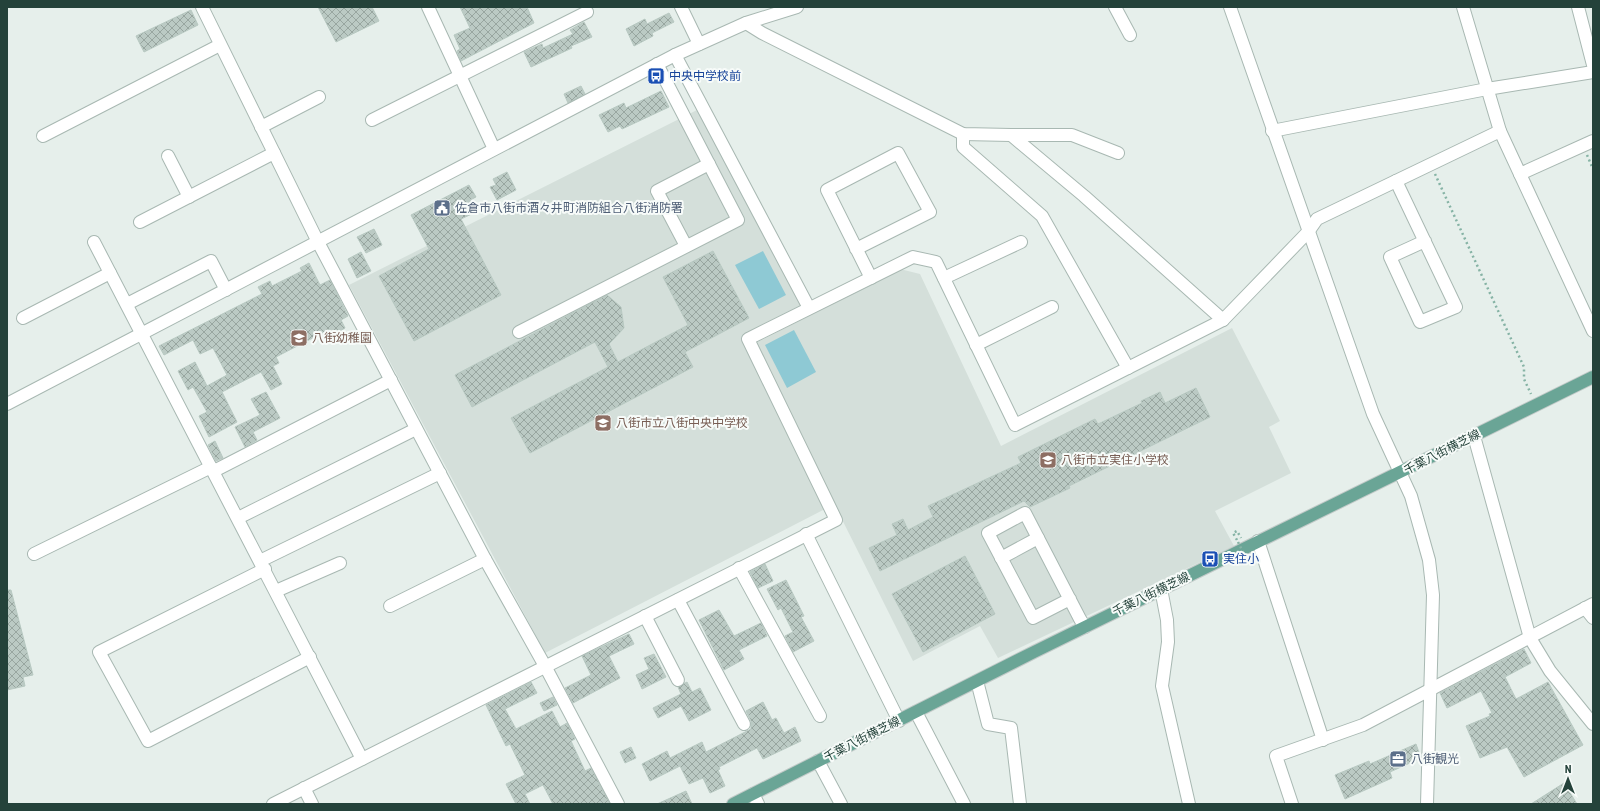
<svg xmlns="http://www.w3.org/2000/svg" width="1600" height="811" font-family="'Roboto Condensed','Noto Sans JP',sans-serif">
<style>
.built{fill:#d4dfda}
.water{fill:#8ec9d4}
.building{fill:url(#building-cross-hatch);stroke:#b8c9c2}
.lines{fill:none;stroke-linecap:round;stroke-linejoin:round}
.minor-casing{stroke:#a8b8b2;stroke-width:14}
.major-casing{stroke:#c2cac8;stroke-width:14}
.path{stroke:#86b3a5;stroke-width:2.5;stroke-dasharray:2 3;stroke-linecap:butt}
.minor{stroke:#fff;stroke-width:12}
.major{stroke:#6aa596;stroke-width:12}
.path-bridge{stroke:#86b3a5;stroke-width:2.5;stroke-dasharray:2 3;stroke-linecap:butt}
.labels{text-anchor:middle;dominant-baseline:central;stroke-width:4;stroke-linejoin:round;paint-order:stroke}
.transit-label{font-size:12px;fill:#164399;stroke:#f7fbf9;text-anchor:start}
.service-label{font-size:12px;fill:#4e5e75;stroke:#f7fbf9;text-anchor:start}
.education-label{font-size:12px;fill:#785e54;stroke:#f7fbf9;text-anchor:start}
.street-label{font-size:12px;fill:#24423a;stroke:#f7fbf9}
</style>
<defs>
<pattern id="building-cross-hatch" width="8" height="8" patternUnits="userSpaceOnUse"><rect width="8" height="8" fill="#bbcac4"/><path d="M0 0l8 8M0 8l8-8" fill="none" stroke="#98a6a0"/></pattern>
</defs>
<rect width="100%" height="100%" fill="#e6efeb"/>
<g class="built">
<polygon points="697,110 802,307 741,337 825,509 545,653 349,285"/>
<polygon points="900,269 920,274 1001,446 1232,328 1280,421 1269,427 1291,473 1215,511 1234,546 998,658 980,626 913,661 754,344"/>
</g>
<g class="water">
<polygon points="763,251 786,295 759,309 735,265"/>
<polygon points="794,330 816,372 787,388 765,345"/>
</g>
<g class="building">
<polygon points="318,7 372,7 379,21 336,42"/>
<polygon points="460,7 527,7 534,23 461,61 457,51 460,49 454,35 470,28"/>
<polygon points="191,10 198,25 144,52 136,36"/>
<polygon points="669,13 674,22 652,33 653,36 634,46 626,29 645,19 647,24"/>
<polygon points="584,22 592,37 571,46 572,48 531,67 524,52 542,44 543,48 573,34 570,30"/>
<polygon points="581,86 585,94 568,103 564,94"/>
<polygon points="661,91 669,107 622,129 620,126 608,132 599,115 624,103 626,108"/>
<polygon points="507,172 516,190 497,200 490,187 496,185 493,179"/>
<polygon points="469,185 476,197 470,200 476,212 461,219 501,295 414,341 379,276 429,249 411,215"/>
<polygon points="374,229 382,245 366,253 357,237"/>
<polygon points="713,251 749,318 685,352 693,367 530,453 511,418 608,367 595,342 472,407 455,375 607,295 621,307 624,328 609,344 618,362 688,325 663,277"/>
<polygon points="361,252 371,271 357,278 348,259"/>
<polygon points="309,263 320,285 330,280 348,316 341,320 345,328 333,335 330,329 276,357 279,363 273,366 282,384 271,390 261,372 222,392 237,422 209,437 199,416 207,412 193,387 188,390 178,371 195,362 207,386 227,375 213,348 200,354 193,340 164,355 159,346 262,294 258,287 270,281 272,286 302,271 300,268"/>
<polygon points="1196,388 1210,417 1069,486 1070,488 1030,507 1024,501 880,571 869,548 897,535 892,524 903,519 908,530 933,517 928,506 1021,463 1018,457 1095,419 1098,424 1142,403 1141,401 1160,392 1165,403"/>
<polygon points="266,392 280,418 253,432 257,440 245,447 235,427 260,415 251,399"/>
<polygon points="215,441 223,458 216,461 208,445"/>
<polygon points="965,556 995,614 923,652 892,594"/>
<polygon points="765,564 773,581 758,588 750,572"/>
<polygon points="786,580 804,616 801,617 814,641 793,652 785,636 793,632 781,608 778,610 767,589"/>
<polygon points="7,590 11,590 33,675 23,677 25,686 7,690"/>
<polygon points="719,610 734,636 761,623 767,636 739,650 744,659 724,670 699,620"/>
<polygon points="629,634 634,644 609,656 620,678 573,703 565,688 591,675 582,656"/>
<polygon points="1524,649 1531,663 1505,677 1516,699 1548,682 1583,745 1524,777 1507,747 1480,758 1466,726 1490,716 1489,714 1492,713 1481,691 1447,708 1440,693"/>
<polygon points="654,654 666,677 642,689 636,675 649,669 644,658"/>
<polygon points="531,682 537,693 505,709 516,729 552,711 560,727 567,723 575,739 571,741 585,771 591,768 610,804 553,804 543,785 525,794 530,804 516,804 506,784 525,775 510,744 506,746 486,705"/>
<polygon points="687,682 692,692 700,688 711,710 689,721 681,706 658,718 653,708 681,694 678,687"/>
<polygon points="553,697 557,705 544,711 540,703"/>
<polygon points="763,702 772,720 776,718 784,733 795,727 801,741 763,759 757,748 719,767 720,769 718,770 725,786 710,793 703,778 689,784 680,766 650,781 642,764 667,751 670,758 702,742 706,752 751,729 751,721 746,711"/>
<polygon points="1416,744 1421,758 1390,772 1392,778 1345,799 1335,775 1369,761 1370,764"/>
<polygon points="631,747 636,758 625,763 620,752"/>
<polygon points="1564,783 1577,804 1531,804"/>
<polygon points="686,791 692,804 657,804"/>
</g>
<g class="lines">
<g class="minor-casing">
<g id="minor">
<polyline points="202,7 318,242 485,559 545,666 618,804"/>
<polyline points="428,7 494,149"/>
<polyline points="681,7 699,44"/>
<polyline points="1115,7 1130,35"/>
<polyline points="1230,7 1373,414 1411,496 1429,560 1433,595 1427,804"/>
<polyline points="1463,7 1500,131 1593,331"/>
<polyline points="1578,7 1593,65"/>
<polyline points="746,23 762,33 963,134 1011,135 1084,196 1223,320"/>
<polyline points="675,55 809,308"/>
<polyline points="372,120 587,12"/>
<polyline points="261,127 319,97"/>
<polyline points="1272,131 1487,89 1593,72"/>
<polyline points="963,134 963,147 1042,216 1128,368"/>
<polyline points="1011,135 1072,135 1118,153"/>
<polyline points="43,136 220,45"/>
<polyline points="168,156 189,197"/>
<polyline points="1520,174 1593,141"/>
<polyline points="1396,181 1456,307 1420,322 1390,257 1425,241"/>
<polyline points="140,222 274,153"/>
<polyline points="94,242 362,759"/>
<polyline points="686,246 657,191 709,164"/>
<polyline points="856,249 930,212 898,153 827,190 871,278"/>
<polyline points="944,278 1021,242"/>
<polyline points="127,304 211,261 226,290"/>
<polyline points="23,318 110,273"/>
<polyline points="519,332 738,220 657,64"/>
<polyline points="976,345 1052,307"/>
<polyline points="7,404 675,55 746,23 797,7"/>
<polyline points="1474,436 1530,638 1550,671 1593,724"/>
<polyline points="214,471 391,380"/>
<polyline points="238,518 416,429"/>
<polyline points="806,534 899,721"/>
<polyline points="1258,541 1323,740"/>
<polyline points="34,554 211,467"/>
<polyline points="1001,558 1038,538"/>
<polyline points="260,561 440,473"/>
<polyline points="739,568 820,716"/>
<polyline points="265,569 99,652 148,741 310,657"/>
<polyline points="1161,589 1167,620 1168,642 1162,686 1189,804"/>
<polyline points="276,591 340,563"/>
<polyline points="1070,599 1033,618 988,533 1025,513 1080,619 1085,627"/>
<polyline points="678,600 744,724"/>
<polyline points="390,606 485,559"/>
<polyline points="1585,608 1593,618"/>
<polyline points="645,616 678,680"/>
<polyline points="977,681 988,724 1011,728 1020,804"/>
<polyline points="916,712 964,804"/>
<polyline points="818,761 841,804"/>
<polyline points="304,788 312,804"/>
<polyline points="753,794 758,804"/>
<polyline points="273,804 836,520 748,339 913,257 936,262 1015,425 1223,320 1308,232 1317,219 1500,131"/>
<polyline points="1292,804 1276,756 1363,725 1593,604"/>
</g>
</g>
<g class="major-casing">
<polyline id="major" points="733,804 1034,652 1593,377"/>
</g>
<g class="path">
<polyline points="1587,155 1593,169"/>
<polyline points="1435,174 1524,367 1524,379 1531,394"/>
<polyline points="1237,540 1233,533 1237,531 1241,538"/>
</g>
<use href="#minor" class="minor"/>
<use href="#major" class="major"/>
<polyline class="path-bridge" points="1238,542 1244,554"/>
</g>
<defs>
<g id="bus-square" transform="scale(0.9)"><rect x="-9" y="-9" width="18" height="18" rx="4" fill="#1a4fb4" stroke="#f7fbf9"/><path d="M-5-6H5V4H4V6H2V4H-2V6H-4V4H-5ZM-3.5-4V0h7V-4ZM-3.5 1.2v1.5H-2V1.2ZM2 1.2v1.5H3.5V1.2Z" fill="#fff"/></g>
<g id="civic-square" transform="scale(0.9)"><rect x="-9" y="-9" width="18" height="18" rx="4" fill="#5c6f8a" stroke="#f7fbf9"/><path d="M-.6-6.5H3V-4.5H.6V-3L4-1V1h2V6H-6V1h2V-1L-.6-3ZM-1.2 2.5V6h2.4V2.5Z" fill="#fff"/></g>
<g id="school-square" transform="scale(0.9)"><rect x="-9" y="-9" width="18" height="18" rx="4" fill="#8d6e63" stroke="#f7fbf9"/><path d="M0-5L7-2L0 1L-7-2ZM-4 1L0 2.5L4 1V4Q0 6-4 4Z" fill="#fff"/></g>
<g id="office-square" transform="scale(0.9)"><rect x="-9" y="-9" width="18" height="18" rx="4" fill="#5c6f8a" stroke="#f7fbf9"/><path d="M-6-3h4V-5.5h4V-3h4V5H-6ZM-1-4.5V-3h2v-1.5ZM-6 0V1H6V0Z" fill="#fff"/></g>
</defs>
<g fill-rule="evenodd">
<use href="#bus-square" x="656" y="76"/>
<use href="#civic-square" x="442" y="208"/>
<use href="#school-square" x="299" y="338"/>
<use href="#school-square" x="603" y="423"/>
<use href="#school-square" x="1048" y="460"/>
<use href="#bus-square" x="1210" y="559"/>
<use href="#office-square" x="1398" y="759"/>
</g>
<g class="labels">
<g class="transit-label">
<text x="669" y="76">中央中学校前</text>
<text x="1223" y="559">実住小</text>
</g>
<g class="service-label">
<text x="455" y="208">佐倉市八街市酒々井町消防組合八街消防署</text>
<text x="1411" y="759">八街観光</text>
</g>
<g class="education-label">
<text x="312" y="338">八街幼稚園</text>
<text x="616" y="423">八街市立八街中央中学校</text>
<text x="1061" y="460">八街市立実住小学校</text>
</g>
<g class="street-label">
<text transform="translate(1442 452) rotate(-27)">千葉八街横芝線</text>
<text transform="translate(1151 594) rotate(-26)">千葉八街横芝線</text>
<text transform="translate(862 739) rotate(-27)">千葉八街横芝線</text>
</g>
</g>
<rect width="1600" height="811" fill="none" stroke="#24423a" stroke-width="16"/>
<g transform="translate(1568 779)" stroke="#f7fbf9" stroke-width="3" paint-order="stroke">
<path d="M0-3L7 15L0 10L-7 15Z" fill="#24423a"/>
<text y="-6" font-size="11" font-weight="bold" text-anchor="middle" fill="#24423a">N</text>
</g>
</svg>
